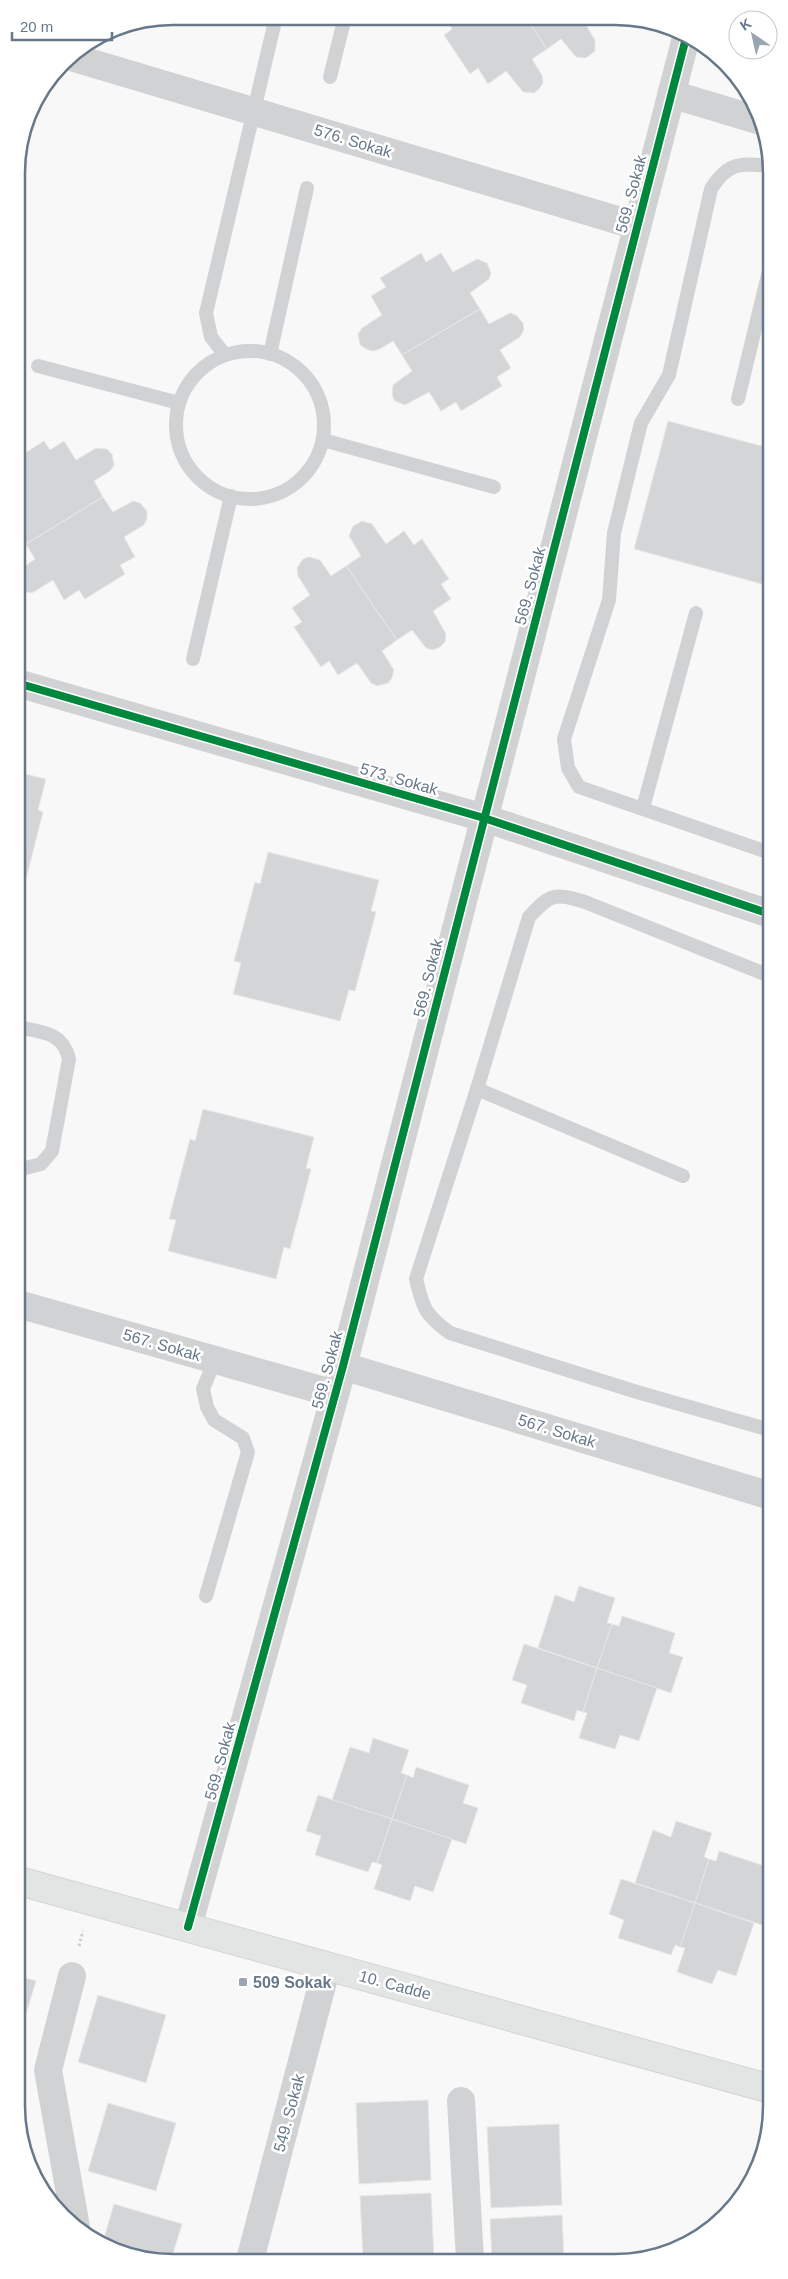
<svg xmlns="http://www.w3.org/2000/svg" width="788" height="2279" font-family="Arial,sans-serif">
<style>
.building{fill:#d4d5d6;stroke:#e8e8e8}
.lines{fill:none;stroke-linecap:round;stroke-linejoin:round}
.secondary-casing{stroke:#d3d5d7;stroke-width:30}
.path{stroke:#cecfd0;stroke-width:3;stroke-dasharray:2.5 2.5;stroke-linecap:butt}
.lane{stroke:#d1d2d3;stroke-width:14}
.street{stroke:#d1d2d3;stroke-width:28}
.secondary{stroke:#e3e4e4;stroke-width:28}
.cycleway-casing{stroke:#fff;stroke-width:11}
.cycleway{stroke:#00873e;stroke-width:8}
.poi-dot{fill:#99a5b0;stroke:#fff;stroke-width:2}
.labels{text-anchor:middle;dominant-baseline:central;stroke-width:5;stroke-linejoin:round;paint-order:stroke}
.street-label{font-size:16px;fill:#66788a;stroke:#fff}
.poi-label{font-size:16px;font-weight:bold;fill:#66788a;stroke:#fff;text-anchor:start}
.rim{fill:none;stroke:#66788a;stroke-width:2.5}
</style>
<rect width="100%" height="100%" fill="#f8f8f8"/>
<g class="building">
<polygon points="445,18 527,19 547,49 532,59 542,75 543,83 539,89 534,93 523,92 506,71 488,84 478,68 470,74 444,35 452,29"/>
<polygon points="527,19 585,19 583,20 595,40 595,51 586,58 576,57 561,39 547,49"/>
<polygon points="421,253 426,262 441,253 453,272 477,259 487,263 491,273 489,279 470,293 480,309 402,355 393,341 380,349 373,351 366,349 360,345 358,334 362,328 382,315 371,296 386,287 380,278"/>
<polygon points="480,309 489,324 510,313 516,315 523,323 524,330 520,337 500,350 511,368 497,377 502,386 461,411 456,402 441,411 429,392 405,405 395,401 392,395 393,385 412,371 402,355"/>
<polygon points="668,421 769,448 769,586 634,549"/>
<polygon points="44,441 50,450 64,441 76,460 96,448 107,449 112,454 114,465 110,471 94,481 103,497 26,544 17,529 17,458"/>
<polygon points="103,497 113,512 133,501 140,503 147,511 147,518 144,525 124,537 135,557 120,565 125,574 85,599 79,590 64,600 53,580 32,593 22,591 17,587 17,572 35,559 26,544"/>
<polygon points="362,521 372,524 386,544 404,531 414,545 422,539 449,579 441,584 451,599 433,611 446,634 445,642 440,647 433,650 426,648 412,630 397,640 346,566 361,556 349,536 353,526"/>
<polygon points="309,557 320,560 331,576 346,566 397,640 382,651 394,670 392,678 388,683 377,686 371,683 357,663 338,675 329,661 321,667 294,627 302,622 292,608 310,595 298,576 297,568 303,559"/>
<polygon points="17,772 46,779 38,810 43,812 23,891 18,890"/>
<polygon points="268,852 379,880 371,911 376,912 355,991 349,990 340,1021 233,994 241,963 234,961 255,882 260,884"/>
<polygon points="203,1109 314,1137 306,1168 311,1169 290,1249 284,1247 276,1279 168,1251 176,1220 169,1219 190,1139 195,1141"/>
<polygon points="579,1586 615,1598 607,1623 612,1624 597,1668 538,1648 555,1595 574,1602"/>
<polygon points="622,1616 675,1633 669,1653 683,1657 671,1693 597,1668 612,1624 619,1626"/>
<polygon points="524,1644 597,1668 583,1712 577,1710 574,1721 521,1703 527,1685 512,1680"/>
<polygon points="597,1668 657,1688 639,1741 620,1735 615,1749 579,1738 587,1713 583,1712"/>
<polygon points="373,1738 409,1750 401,1773 407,1775 392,1819 332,1800 350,1747 369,1753"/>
<polygon points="416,1767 469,1785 463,1803 478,1808 466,1844 392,1819 407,1775 413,1778"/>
<polygon points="318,1795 392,1819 377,1863 372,1862 368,1872 315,1855 321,1836 306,1831"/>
<polygon points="392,1819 452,1839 433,1892 415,1886 410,1901 374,1889 382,1865 377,1863"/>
<polygon points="676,1821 712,1833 704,1857 709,1859 695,1903 635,1883 653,1830 671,1837"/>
<polygon points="719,1851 771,1868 766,1887 771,1889 771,1919 768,1927 695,1903 709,1859 716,1861"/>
<polygon points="621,1879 695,1903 680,1947 675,1945 671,1955 618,1938 624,1920 609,1914"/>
<polygon points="695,1903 754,1923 736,1976 718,1970 712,1984 677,1972 685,1948 680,1947"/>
<polygon points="19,1976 36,1981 19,2037"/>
<polygon points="98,1995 166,2015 146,2083 78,2062"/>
<polygon points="428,2100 431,2180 359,2184 356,2103"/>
<polygon points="108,2103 176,2123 156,2191 88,2171"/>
<polygon points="559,2124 562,2205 491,2208 487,2127"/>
<polygon points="431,2193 434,2260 363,2260 360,2196"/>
<polygon points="114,2204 182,2224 171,2260 142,2260 102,2245"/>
<polygon points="562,2215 564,2260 492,2260 490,2219"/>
</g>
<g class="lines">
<g class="secondary-casing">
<polyline id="secondary" points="19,1881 771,2089"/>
</g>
<polyline class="path" points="79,1946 83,1931"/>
<g class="lane">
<polyline points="330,77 345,17"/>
<path d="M769,166C740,163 728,162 711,189L669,375L641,423L614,533L609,600L564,739L568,768L579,787L770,853"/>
<circle cx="250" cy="425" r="74"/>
<polyline points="270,354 307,188"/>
<polyline points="225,355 211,337 206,313 276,17"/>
<polyline points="38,366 179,403"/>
<polyline points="738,399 769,271"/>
<polyline points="323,440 494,487"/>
<polyline points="193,659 231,496"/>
<polyline points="643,808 696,613"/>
<path d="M770,976L585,902C555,893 551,893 529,917L477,1089L416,1279C423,1308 425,1315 450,1333L637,1392L770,1430"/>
<path d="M18,1027C42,1032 63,1032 69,1059L52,1151L41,1164L18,1170"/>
<polyline points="477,1089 683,1176"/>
<polyline points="206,1596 248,1452 243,1438 214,1420 207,1407 203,1389 215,1360"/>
</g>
<g class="street">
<polyline points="68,56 637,226"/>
<polyline points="671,94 761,121"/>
<polyline points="17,683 484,818 770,914"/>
<polyline points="18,1304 335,1394"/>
<polyline points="343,1366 771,1496"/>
<polyline points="188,1927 343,1366 687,34"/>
<polyline points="72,1976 48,2070 76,2227"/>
<polyline points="461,2101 470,2260"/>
<polyline points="250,2260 327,1966"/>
</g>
<use href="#secondary" class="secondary"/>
<g class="cycleway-casing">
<g id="cycleway">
<polyline points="17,683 484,818 770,914"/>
<polyline points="188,1927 343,1366 687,34"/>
</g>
</g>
<use href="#cycleway" class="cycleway"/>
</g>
<rect class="poi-dot" x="238" y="1977" width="10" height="10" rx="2.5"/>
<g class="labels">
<g class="street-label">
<text transform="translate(353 141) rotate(17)">576. Sokak</text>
<text transform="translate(631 194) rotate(-75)">569. Sokak</text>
<text transform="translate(530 586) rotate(-75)">569. Sokak</text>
<text transform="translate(399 779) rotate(16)">573. Sokak</text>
<text transform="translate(428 978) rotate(-76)">569. Sokak</text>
<text transform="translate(162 1345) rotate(16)">567. Sokak</text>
<text transform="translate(327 1370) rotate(-75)">569. Sokak</text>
<text transform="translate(557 1431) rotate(17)">567. Sokak</text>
<text transform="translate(220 1761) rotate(-75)">569. Sokak</text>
<text transform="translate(395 1985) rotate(15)">10. Cadde</text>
<text transform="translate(289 2113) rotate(-75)">549. Sokak</text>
</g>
<g class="poi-label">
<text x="253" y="1982">509 Sokak</text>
</g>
</g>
<path d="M0 0H788V2279H0ZM173 25H615A148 148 0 0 1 763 173V2106A148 148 0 0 1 615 2254H173A148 148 0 0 1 25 2106V173A148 148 0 0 1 173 25Z" fill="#fff" fill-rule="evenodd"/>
<path class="rim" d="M173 25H615A148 148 0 0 1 763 173V2106A148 148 0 0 1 615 2254H173A148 148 0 0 1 25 2106V173A148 148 0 0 1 173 25Z"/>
<g transform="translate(753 35) rotate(326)"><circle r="24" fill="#ffffff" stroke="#c2c9d0"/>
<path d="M0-4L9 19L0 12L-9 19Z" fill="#99a5b0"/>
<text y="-8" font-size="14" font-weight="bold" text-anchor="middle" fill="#66788a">K</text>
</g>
<path d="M12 32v8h100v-8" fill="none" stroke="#66788a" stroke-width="2.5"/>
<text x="20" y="32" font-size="15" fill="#66788a" stroke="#ffffff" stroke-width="4" paint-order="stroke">20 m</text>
</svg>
